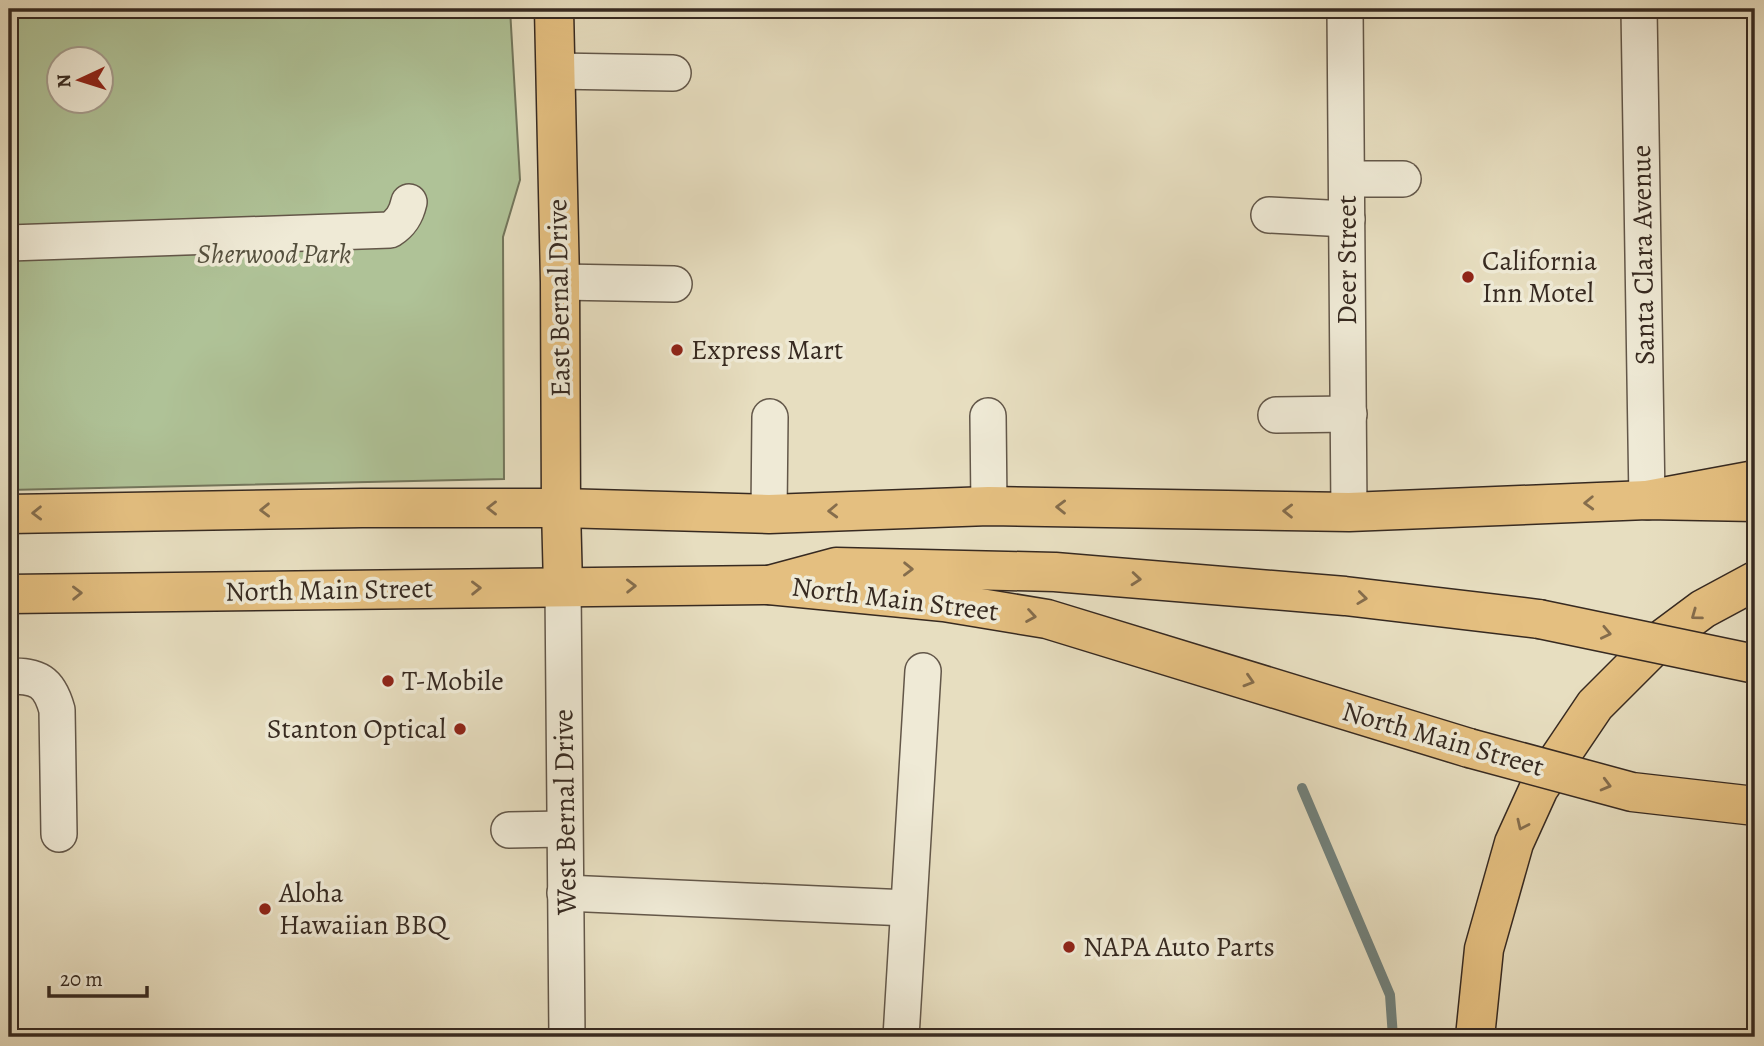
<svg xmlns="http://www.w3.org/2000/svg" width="1764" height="1046" font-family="Alegreya,serif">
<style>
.green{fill:#afc297;stroke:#73765c;stroke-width:2;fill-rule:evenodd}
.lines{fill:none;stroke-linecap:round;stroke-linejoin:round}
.stream{stroke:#71817c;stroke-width:10}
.minor-casing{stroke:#635749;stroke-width:38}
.major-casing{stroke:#372a21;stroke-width:41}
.highway-casing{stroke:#372a21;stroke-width:41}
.minor{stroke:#efead6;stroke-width:35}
.major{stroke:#e4bf80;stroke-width:38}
.highway{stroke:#e4bf80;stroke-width:38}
.major-bridge-casing{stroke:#372a21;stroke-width:41;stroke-linecap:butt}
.highway-bridge-casing{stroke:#372a21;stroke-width:41;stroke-linecap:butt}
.major-bridge{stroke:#e4bf80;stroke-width:38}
.highway-bridge{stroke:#e4bf80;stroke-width:38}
.oneway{stroke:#856d4c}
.poi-dot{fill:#8f2418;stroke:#efead6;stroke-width:2.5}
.labels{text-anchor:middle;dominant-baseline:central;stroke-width:7;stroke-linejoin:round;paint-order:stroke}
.park-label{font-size:28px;font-style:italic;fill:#55503e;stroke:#efead6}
.street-label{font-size:28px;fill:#372a21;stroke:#efead6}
.poi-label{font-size:28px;fill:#372a21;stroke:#efead6;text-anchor:start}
</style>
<rect width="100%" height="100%" fill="#e7dec0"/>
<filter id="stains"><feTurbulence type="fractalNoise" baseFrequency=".00286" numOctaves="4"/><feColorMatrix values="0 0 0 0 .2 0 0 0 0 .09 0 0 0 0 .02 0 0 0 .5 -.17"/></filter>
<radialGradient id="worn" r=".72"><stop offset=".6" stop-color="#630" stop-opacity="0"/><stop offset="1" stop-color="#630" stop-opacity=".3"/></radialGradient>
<path class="green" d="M9,9H510L520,180L503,237L504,479L9,490ZM60,60H102V102H60Z"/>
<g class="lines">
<polyline class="stream" points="1302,788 1390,995 1393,1037"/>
<g class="minor-casing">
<g id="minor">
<polyline points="1345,9 1349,512"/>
<polyline points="1639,9 1647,500"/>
<polyline points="555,71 673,73"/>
<polyline points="1347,179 1403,179"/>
<polyline points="1269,215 1347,219"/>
<path d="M9,243L390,230C401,223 406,215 409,202"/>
<polyline points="560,282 674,284"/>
<polyline points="1276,415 1349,414"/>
<polyline points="988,416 989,506"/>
<polyline points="769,514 770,417"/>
<polyline points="563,587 567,1037"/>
<path d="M9,676C38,676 49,681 57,710L59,834"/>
<polyline points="509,830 564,829"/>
<polyline points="565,893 908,908"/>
<polyline points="901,1037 923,671"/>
</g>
</g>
<g class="major-casing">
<g id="major">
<polyline points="554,9 560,282 561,508 563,587"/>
<polyline points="9,514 362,508 561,508 769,514 989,506 1349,512 1647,500 1755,502"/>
<polyline points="9,594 769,585 944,602 1047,619 1469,748"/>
</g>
</g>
<g class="highway-casing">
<g id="highway">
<polyline points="1647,500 1755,480"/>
<polyline points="769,585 836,567 1055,572 1345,596 1539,619"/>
<polyline points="1475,1037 1484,949 1514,843 1539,788 1595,705 1656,644 1703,609 1755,581"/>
</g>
</g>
<use href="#minor" class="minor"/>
<use href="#major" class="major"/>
<use href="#highway" class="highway"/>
<g class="major-bridge-casing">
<polyline id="major-bridge" points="1469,748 1632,792 1755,806"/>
</g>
<g class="highway-bridge-casing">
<polyline id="highway-bridge" points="1539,619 1755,664"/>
</g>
<use href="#major-bridge" class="major-bridge"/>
<use href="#highway-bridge" class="highway-bridge"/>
</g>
<defs><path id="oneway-chevron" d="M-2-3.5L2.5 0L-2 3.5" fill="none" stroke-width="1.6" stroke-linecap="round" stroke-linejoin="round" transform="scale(1.75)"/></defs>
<g class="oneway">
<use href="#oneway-chevron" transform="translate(1589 503) rotate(178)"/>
<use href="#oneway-chevron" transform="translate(1061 507) rotate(-179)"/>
<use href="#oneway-chevron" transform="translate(492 508) rotate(-180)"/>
<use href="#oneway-chevron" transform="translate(265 510) rotate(179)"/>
<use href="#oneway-chevron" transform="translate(833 511) rotate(178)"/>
<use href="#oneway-chevron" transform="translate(1288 511) rotate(-179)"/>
<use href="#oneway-chevron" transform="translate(37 513) rotate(179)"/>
<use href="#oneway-chevron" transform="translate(908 569) rotate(1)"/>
<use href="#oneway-chevron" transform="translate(1136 579) rotate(5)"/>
<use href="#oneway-chevron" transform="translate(631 586) rotate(-1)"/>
<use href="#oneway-chevron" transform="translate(476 588) rotate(-1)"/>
<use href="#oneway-chevron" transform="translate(77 593) rotate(-1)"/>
<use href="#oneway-chevron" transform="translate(1362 598) rotate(7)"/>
<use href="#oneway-chevron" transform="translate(1696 615) rotate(144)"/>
<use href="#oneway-chevron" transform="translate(1031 616) rotate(9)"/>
<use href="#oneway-chevron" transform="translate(1606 633) rotate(12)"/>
<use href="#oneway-chevron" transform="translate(1249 681) rotate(17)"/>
<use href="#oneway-chevron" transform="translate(1606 785) rotate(15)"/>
<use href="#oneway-chevron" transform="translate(1522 825) rotate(115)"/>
</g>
<g class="poi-dot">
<circle cx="1468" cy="277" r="7"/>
<circle cx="677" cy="350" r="7"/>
<circle cx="388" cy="681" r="7"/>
<circle cx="460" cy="729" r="7"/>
<circle cx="265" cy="909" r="7"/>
<circle cx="1069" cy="947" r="7"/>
</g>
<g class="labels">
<g class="park-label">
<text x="274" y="254">Sherwood Park</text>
</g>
<g class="street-label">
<text transform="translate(1643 255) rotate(-91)">Santa Clara Avenue</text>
<text transform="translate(1347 260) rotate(-90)">Deer Street</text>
<text transform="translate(559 298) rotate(-91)">East Bernal Drive</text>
<text transform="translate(329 590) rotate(-1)">North Main Street</text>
<text transform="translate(895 599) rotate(7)">North Main Street</text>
<text transform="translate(1443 739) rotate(16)">North Main Street</text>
<text transform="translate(565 812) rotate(-91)">West Bernal Drive</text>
</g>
<g class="poi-label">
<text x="1482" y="261">California<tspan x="1482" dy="32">Inn Motel</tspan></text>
<text x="691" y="350">Express Mart</text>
<text x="402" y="681">T-Mobile</text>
<text x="446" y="729" text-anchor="end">Stanton Optical</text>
<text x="279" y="893">Aloha<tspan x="279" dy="32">Hawaiian BBQ</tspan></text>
<text x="1083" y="947">NAPA Auto Parts</text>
</g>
</g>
<rect width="1764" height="1046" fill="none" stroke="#e7dec0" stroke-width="35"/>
<rect x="10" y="10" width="1743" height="1025" fill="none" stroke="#372a21" stroke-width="3.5"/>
<rect x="18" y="18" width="1729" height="1011" fill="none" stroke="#372a21" stroke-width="2"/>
<g transform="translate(80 80) rotate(266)"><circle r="33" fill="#efead6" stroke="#a59d8e" stroke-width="2"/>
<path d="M0-5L12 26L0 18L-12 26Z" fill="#8f2418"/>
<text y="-10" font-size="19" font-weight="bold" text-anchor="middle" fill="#372a21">N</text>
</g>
<path d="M49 986v10h98v-10" fill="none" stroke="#372a21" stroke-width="3.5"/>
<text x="60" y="986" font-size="21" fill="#372a21" stroke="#efead6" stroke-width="5" paint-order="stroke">20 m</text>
<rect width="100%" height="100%" filter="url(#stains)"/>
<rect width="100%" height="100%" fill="url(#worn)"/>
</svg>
